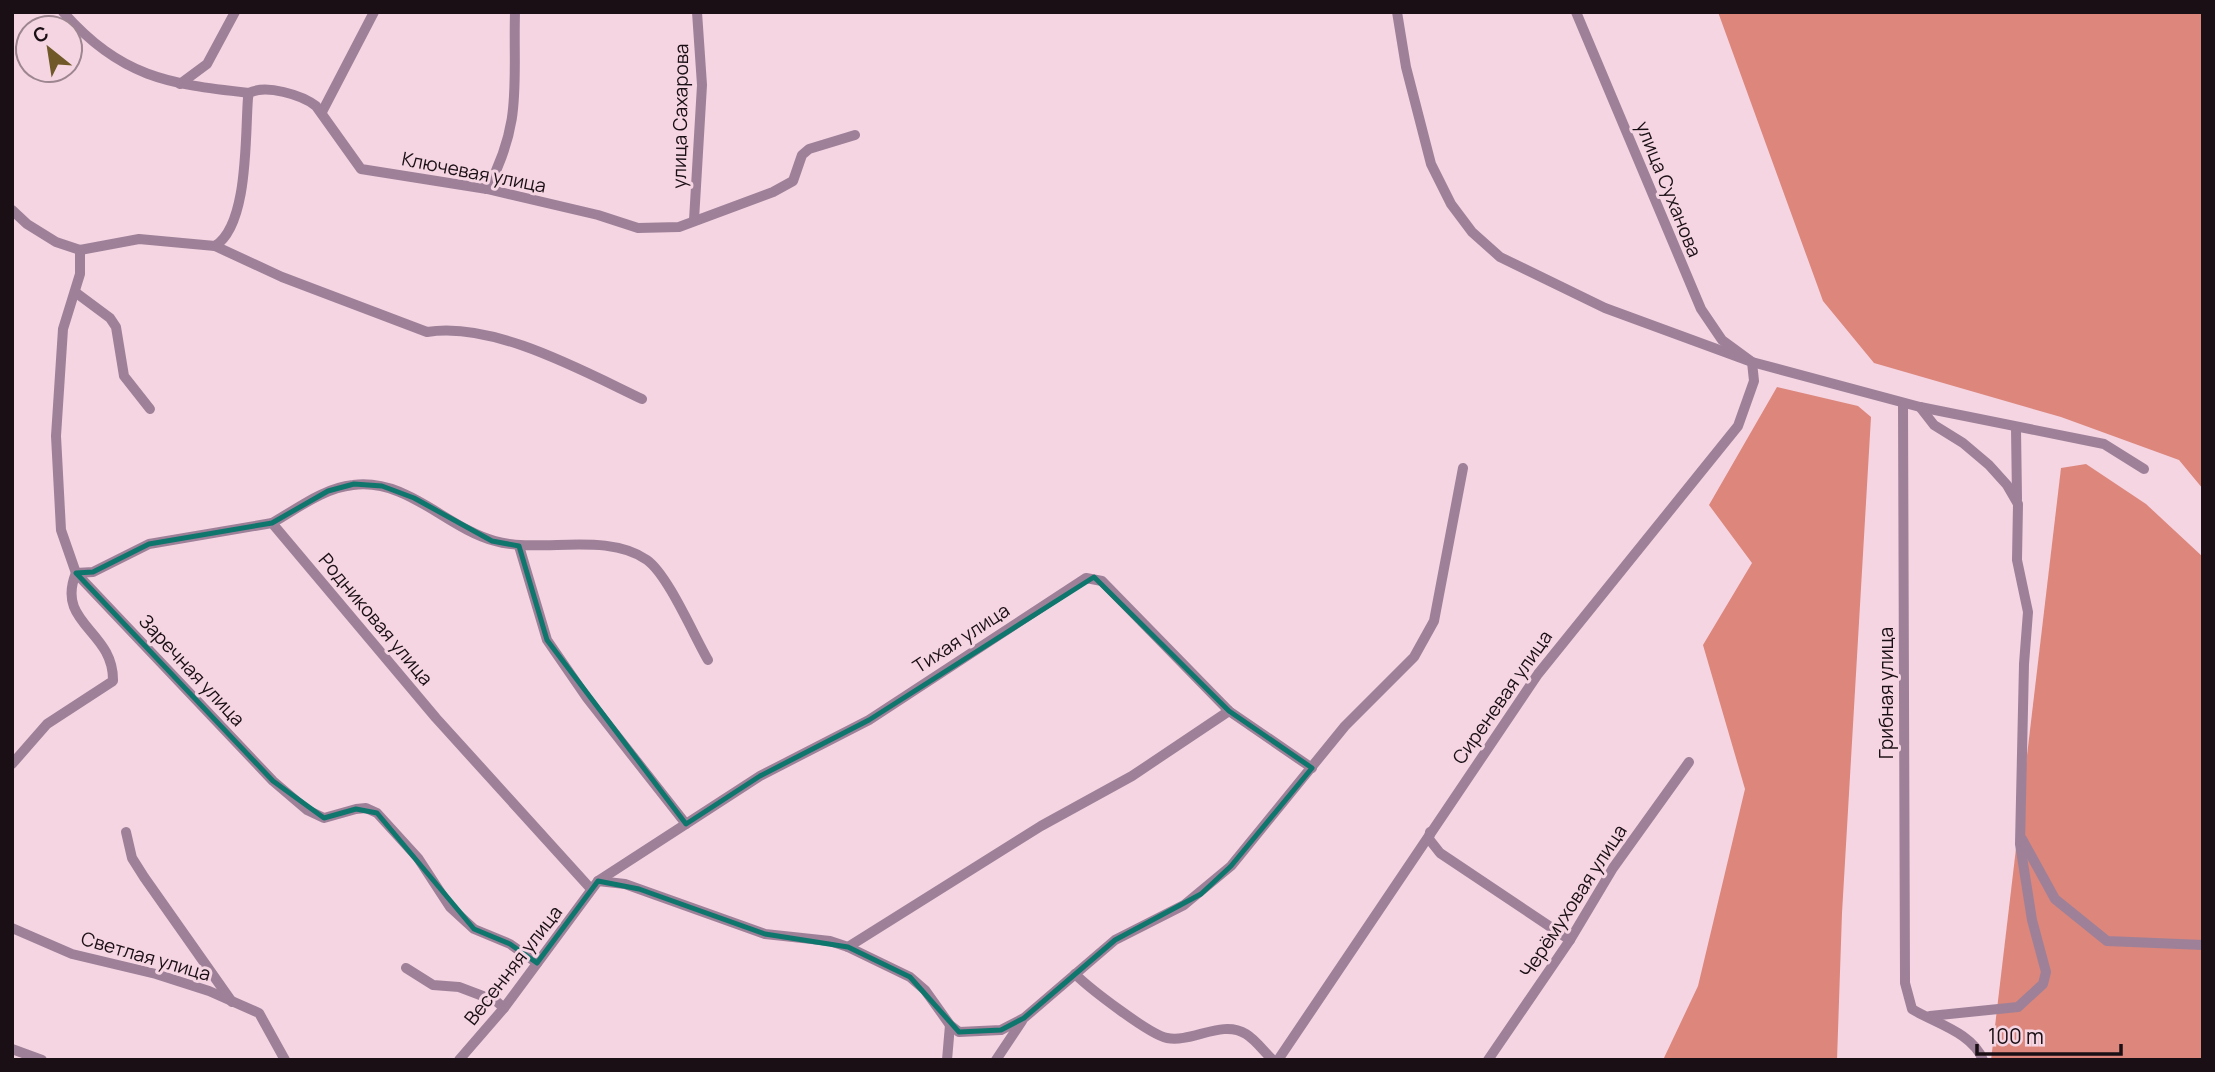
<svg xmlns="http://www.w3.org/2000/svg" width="2215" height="1072" font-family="Manrope,sans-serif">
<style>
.forest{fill:#dc867c}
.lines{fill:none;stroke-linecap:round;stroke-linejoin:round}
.minor{stroke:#9e8199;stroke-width:10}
.marked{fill:none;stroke:#0f766e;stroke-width:5;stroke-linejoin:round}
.labels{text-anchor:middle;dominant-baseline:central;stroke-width:6;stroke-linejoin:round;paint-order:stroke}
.street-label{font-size:19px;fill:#1a0f14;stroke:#f5d5e2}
</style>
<rect width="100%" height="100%" fill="#f5d5e2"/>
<g class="forest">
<polygon points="1718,12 2203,12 2203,489 2179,460 2061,417 1874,363 1823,301"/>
<polygon points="1777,387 1858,406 1871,417 1842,913 1837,1060 1663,1060 1698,986 1745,789 1703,645 1752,563 1709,505"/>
<polygon points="2086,464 2146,504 2203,557 2203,1060 1991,1060 2061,468"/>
</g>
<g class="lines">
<g class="minor">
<path d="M63,12C121,77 167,84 249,93"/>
<polyline points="1397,12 1406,67 1431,164 1451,204 1472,232 1500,257 1605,308 1752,362 1920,407 2104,444 2144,469"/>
<polyline points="180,84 207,64 235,12"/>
<polyline points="322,112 374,12"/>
<path d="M487,189C523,122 513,84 515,12"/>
<path d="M12,210L27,224L56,242L80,250L139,239L215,246C249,225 245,134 248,98L249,93C266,84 302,95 316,106L361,169L487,189L598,215L638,228L679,227L773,192L793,181L802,155L809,149L855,135"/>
<polyline points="694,220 702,85 697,12"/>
<path d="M215,246L282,277L427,332C493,321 583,371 642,399"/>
<polyline points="80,250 80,274 63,329 56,436 61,530 76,573 273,781 307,810 324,818 356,809 366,808 377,813 418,858 450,907 474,929 510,944 537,963"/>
<polyline points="75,292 110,318 116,327 124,376 150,409"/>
<path d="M1903,403L1905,983L1912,1009C1934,1023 1972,1032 1983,1060"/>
<polyline points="1920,407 1934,425 1963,443 1989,465 2007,485 2018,504 2017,560 2028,612 2024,664 2020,844 2032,920 2046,972 2043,984 2018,1007 1930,1016"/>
<polyline points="2016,428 2017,499"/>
<path d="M272,523C297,509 323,488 353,485C408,478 446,528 495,541C539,554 606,531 647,560C668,575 694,636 708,660"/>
<polyline points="519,546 547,640 587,698 686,824"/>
<polyline points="76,573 93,572 149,544 272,523 436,718 591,889"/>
<path d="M12,764L47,724L113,681C114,630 55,624 76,573"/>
<polyline points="126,832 132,858 144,877 232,1002"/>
<polyline points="1430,832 1429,839 1440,853 1570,940"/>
<polyline points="2022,839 2055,899 2107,941 2203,945"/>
<polyline points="598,881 625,884 765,934 830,941 848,947 910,977 925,990 950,1025 959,1032 1001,1030 1024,1018 1115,940 1184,905 1231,866 1345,726 1414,657 1434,621 1463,468"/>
<polyline points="12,928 72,954 156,974 209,991 259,1013 285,1060"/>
<polyline points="848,947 1041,826 1132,776 1229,711"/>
<polyline points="406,968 433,985 459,987 496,1001 504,1008"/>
<path d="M1075,974C1089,988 1150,1035 1167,1038C1192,1043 1222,1019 1246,1034C1256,1040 1264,1052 1273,1060"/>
<polyline points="12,1049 42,1060"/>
<polyline points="459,1060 504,1008 598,881 760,776 869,720 1086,578 1102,581 1229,711 1312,768"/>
<polyline points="947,1060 950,1025"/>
<polyline points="996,1060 1022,1021"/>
<polyline points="1278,1060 1538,674 1738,426 1754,381 1752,362 1722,340 1701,309 1576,12"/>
<polyline points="1488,1060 1570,940 1613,868 1689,762"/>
</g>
</g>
<path class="marked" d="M354,484L382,486L414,498L492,541L519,546L547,640L686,824L760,776L869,720L1094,577L1229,711L1312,768L1231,866L1201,894L1115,940L1024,1018L1001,1030L959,1032L910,977L848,947L765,934L639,889L598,881L537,963L510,944L474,929L377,813L356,809L324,818L273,781L76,573L93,572L149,544L272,523L328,491Z"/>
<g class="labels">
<g class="street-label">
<text transform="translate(680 116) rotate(-89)">улица Сахарова</text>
<text transform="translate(474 172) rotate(11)">Ключевая улица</text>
<text transform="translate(1669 189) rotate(68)">улица Суханова</text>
<text transform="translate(376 619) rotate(50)">Родниковая улица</text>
<text transform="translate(961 638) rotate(-33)">Тихая улица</text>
<text transform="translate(192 670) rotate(47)">Заречная улица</text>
<text transform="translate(1886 693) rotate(-90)">Грибная улица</text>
<text transform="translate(1502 697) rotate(-55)">Сиреневая улица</text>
<text transform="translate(1573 901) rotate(-57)">Черёмуховая улица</text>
<text transform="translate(146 956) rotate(16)">Светлая улица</text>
<text transform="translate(513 965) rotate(-52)">Весенняя улица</text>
</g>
</g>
<rect width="2215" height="1072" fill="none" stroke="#1a0f14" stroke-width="28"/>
<g transform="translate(49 49) rotate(330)"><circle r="33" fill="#f5d5e2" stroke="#9d8690" stroke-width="2"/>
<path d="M0-5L12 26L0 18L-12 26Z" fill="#715829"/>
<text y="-10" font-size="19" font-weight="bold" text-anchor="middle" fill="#1a0f14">С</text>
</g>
<path d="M1977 1044v10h144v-10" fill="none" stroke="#1a0f14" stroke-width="3.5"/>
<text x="1988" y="1044" font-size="21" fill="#1a0f14" stroke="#f5d5e2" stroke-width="5" paint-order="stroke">100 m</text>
</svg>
